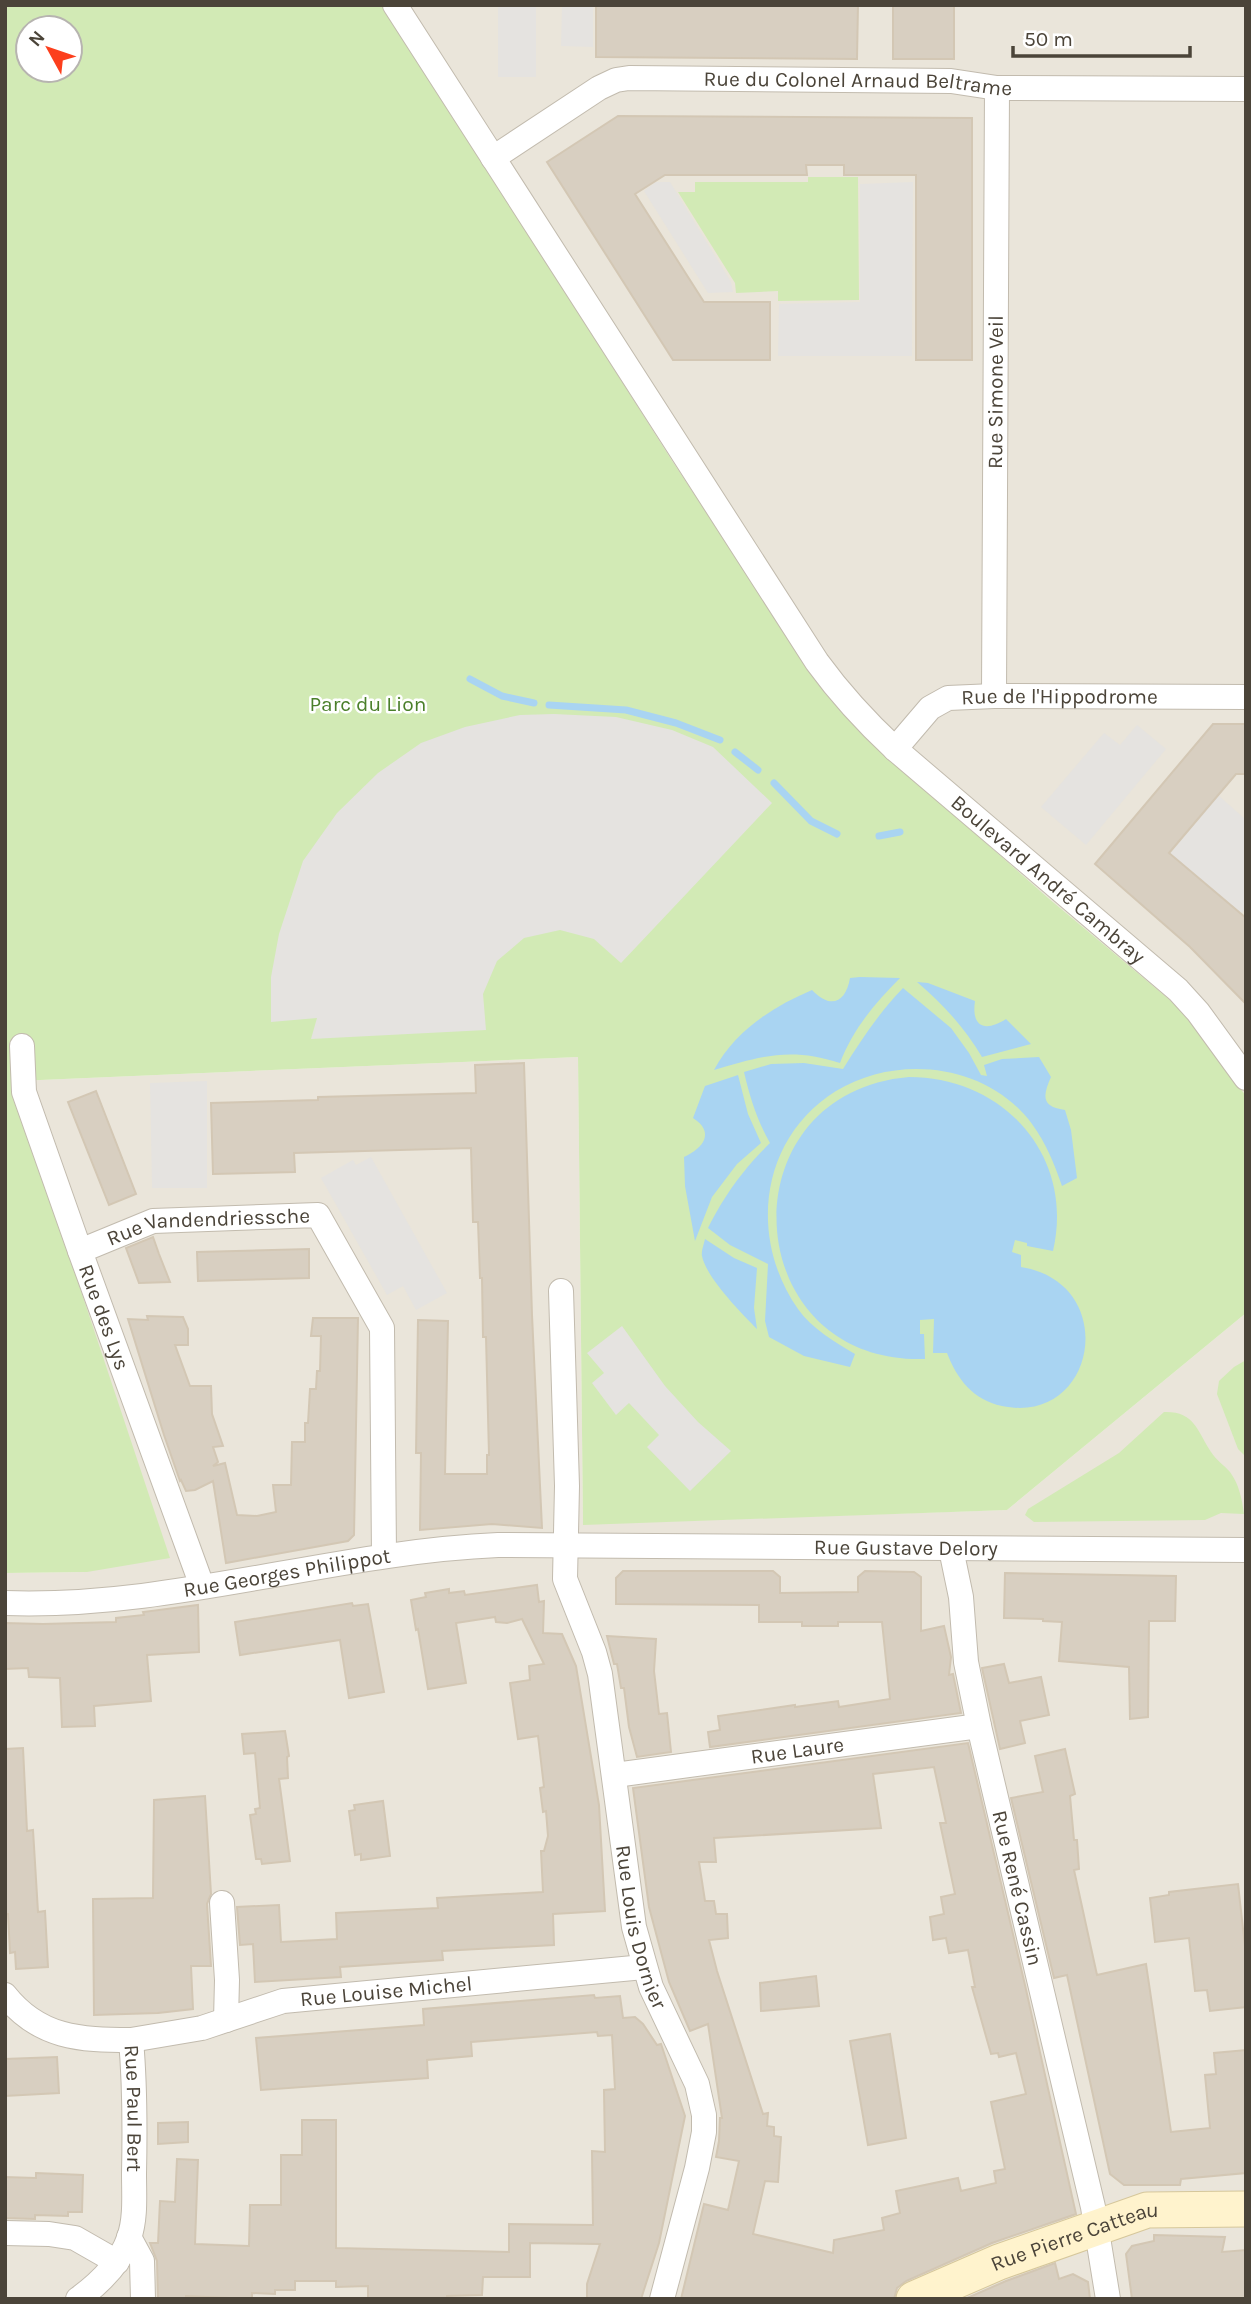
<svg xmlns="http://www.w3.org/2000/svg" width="1251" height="2304" font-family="Karla,sans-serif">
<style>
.residential{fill:#eae5da}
.green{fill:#d2eab5;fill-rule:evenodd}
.parking{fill:#e5e3e0}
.water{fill:#a9d4f2}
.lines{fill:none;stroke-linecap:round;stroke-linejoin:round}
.stream{stroke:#a9d4f2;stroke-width:7}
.building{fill:#d8cfc1;stroke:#d3c7b4;stroke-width:2;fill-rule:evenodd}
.street-casing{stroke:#c2bbae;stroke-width:26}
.secondary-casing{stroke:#d6c79b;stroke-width:37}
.street{stroke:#fff;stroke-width:24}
.secondary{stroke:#fff3cd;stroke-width:35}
.labels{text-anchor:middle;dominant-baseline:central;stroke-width:5;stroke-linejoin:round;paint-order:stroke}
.street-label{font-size:21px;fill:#4b4439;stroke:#fff}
.park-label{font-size:21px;fill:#4a7f2a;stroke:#fff}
</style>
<rect width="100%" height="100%" fill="#f6f3ec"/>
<g class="residential">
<polygon points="382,5 1246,5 1246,1096 1183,1011 1047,897 857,729 774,615 671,459 447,105"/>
<polygon points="578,1057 583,1524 1007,1510 1246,1313 1246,2299 5,2299 5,1573 87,1572 11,1084 17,1081"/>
</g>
<g class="green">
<path d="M5,5H382L447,105L671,459L774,615L857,729L1047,897L1183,1011L1246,1096V1313L1007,1510L583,1525L578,1057L17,1081L12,1084L170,1558L87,1572L5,1573ZM28,28H70V70H28Z"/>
<polygon points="808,177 858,177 859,300 778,301 778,291 736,293 735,283 678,192 695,192 695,182 808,182"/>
<polygon points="1246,1360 1246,1457 1238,1449 1217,1394 1219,1381 1234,1367"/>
<path d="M1164,1412C1194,1411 1197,1430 1211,1452C1216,1460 1224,1465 1230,1472C1239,1484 1242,1499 1244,1514L1221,1513L1205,1520L1034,1522L1025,1515L1028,1509L1119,1453Z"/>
</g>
<g class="parking">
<rect x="498" y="5" width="38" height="72"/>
<polygon points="562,5 593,5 593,47 561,46"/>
<polygon points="656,182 670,182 731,282 733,292 708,293 644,191"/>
<polygon points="913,182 912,356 778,356 779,304 860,302 860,184"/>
<polygon points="554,714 616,717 672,730 713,747 772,803 621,963 594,939 560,930 524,938 497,961 483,994 486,1030 311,1039 317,1018 271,1022 271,977 279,934 303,861 337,813 378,773 421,743 465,727 520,715"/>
<polygon points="1137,725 1166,749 1086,845 1041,807 1104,733 1120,745"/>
<polygon points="1218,795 1246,820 1246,908 1241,914 1170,854"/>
<polygon points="207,1081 207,1188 152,1188 150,1083"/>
<polygon points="371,1157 447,1293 416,1310 403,1286 387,1295 321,1178 353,1160 356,1165"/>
<polygon points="622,1326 665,1386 698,1422 731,1451 690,1491 647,1447 659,1435 629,1403 616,1415 592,1383 604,1373 587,1353"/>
</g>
<g class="water">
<path d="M860,977L900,978C875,1003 853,1029 840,1063C791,1047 761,1056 714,1070C735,1031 772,1007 812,990C831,1010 846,1002 850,978Z"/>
<path d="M917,982L928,983L975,1001C971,1028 986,1032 1006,1019L1031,1044L982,1057C965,1028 942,1003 917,982Z"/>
<path d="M903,988L951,1028L969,1053L981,1075L987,1076L984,1065L1002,1059L1039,1057L1051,1077C1042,1097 1042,1107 1065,1110L1071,1130L1077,1178L1062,1186C1054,1163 1046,1143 1032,1124C988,1064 898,1053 836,1091C760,1138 748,1238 798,1309C812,1329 835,1342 855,1354L850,1367L804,1356L769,1337L765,1321L768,1264L730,1245L708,1228C726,1193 743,1170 770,1143C757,1120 750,1098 744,1072L771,1064L804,1063L843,1069C861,1040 879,1013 903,988Z"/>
<path d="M738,1075L748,1114L761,1143L737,1164L712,1197L695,1241L685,1186L684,1157C704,1148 715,1132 693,1118L705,1086Z"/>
<path d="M909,1077C1004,1077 1075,1156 1053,1251L1027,1246V1243L1015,1240L1012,1252L1021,1255V1267C1121,1283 1097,1426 1002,1406C973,1400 957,1379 947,1353H933L934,1319L920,1320V1334H924L925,1359C737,1365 723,1093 909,1077Z"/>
<path d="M705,1239L734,1258L757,1268L754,1308L757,1329C741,1313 706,1277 702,1256C701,1251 704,1244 705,1239Z"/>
</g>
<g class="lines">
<g class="stream">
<polyline points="470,679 502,696 534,703"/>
<polyline points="549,705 626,710 676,723 720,740"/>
<polyline points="735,752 758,770"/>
<polyline points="774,783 811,821 837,834"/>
<polyline points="879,836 900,832"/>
</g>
</g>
<g class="building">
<polygon points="596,5 858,5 857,59 596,57"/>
<rect x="893" y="5" width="61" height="54"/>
<polygon points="618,116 972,118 972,360 916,360 916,175 844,175 844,165 806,165 807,175 665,175 635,194 704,302 770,302 770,360 673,360 547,162"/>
<polygon points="1213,724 1246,724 1246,774 1236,774 1169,853 1246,918 1246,1004 1190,947 1095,864"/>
<polygon points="524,1063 532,1315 542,1528 492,1524 420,1530 421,1453 416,1453 418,1320 448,1321 445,1474 487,1474 487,1455 489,1455 486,1337 483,1337 482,1278 480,1278 478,1222 473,1222 471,1148 294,1153 295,1172 213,1174 211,1103 318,1100 318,1097 476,1093 475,1065"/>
<polygon points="96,1091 136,1194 109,1205 68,1102"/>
<polygon points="153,1237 159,1254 170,1282 139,1283 126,1248"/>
<polygon points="309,1249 309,1278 198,1281 197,1252"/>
<polygon points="147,1316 183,1317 188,1329 188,1345 175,1345 190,1386 211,1386 212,1414 223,1446 213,1447 218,1462 213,1466 225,1463 237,1515 257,1516 276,1512 273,1485 291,1485 292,1442 305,1442 305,1423 308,1423 310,1389 316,1389 317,1371 320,1371 321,1336 311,1336 313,1318 358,1318 354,1535 348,1541 226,1563 213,1481 195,1490 186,1491 181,1480 180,1481 164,1435 128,1319 148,1320"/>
<polygon points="623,1571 773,1571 780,1577 780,1593 858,1592 858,1577 865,1571 914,1572 921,1577 921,1631 944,1626 951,1657 949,1675 953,1674 961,1713 710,1747 708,1732 720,1730 718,1716 795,1705 795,1707 838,1701 839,1707 890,1699 882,1622 838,1622 838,1626 802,1626 802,1622 759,1622 759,1605 616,1604 616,1578"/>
<polygon points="1005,1573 1176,1576 1175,1621 1149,1621 1148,1717 1130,1719 1129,1667 1059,1661 1062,1622 1043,1621 1043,1619 1004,1618"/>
<polygon points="537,1585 539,1602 544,1601 543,1633 562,1634 576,1666 599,1805 605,1911 553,1914 554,1945 442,1951 443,1960 340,1967 341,1977 255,1982 253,1944 240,1945 237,1907 279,1905 281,1942 337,1939 336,1913 438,1908 437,1898 543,1892 541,1851 544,1851 548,1836 546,1811 543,1812 540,1788 544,1787 538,1736 518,1739 510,1683 530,1680 529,1666 544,1664 522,1619 507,1623 496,1622 495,1617 456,1623 466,1683 428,1689 418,1629 416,1630 411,1600 426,1597 425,1593 449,1589 449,1593 464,1591 465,1595"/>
<polygon points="352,1603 353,1606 368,1604 384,1692 349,1698 340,1640 240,1655 235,1622"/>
<polygon points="198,1605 199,1652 147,1655 151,1701 94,1706 95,1726 62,1727 60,1678 29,1677 28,1668 5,1669 5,1623 43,1624 116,1622 116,1618 144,1615 143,1612"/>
<polygon points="607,1636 656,1639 654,1671 659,1714 667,1713 671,1752 637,1757 629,1727 624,1688 621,1688 617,1664 614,1664"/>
<polygon points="1004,1664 1009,1683 1041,1677 1049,1715 1020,1721 1025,1743 1000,1749 982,1668"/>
<polygon points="285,1731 289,1756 287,1757 288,1778 279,1779 290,1861 262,1864 261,1859 256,1859 250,1815 256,1814 255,1809 260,1808 255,1753 244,1754 242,1734"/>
<path d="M968,1743L1025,1985L1076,2214L992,2243L906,2281L897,2288L894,2299H681L704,2204L728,2210L739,2161L716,2157L719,2141L720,2118H722L708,2024L690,2031L669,1982L649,1907L633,1788ZM934,1767L946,1823H940L955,1894L941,1897L944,1914L930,1917L933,1940L946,1938L949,1953L968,1950L975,1987H972L991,2054L998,2053L999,2057L1016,2053L1026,2094L991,2102L1005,2169L994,2171L996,2183L961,2191L958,2178L896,2191L900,2213L882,2218L884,2230L834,2240L833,2253L753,2234L765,2181L778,2182L781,2137L774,2136V2127L767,2126L768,2113L763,2114L717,1971L709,1940L728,1938L727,1914H716L714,1901H705L699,1862H716L714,1838L881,1828L873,1774Z"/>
<polygon points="23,1748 27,1831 33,1830 38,1912 45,1911 48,1967 16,1969 15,1952 10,1953 8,1914 5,1914 5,1749"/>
<polygon points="1065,1749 1075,1794 1070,1796 1074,1840 1077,1840 1079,1869 1074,1870 1097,1975 1146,1964 1171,2132 1210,2128 1205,2075 1216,2074 1214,2053 1246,2050 1246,2173 1181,2179 1180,2185 1124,2185 1110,2174 1067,1975 1054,1978 1011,1798 1043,1792 1035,1756"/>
<polygon points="205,1796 211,1894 207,1904 211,1966 191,1966 193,2009 158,2013 94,2015 93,1899 153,1898 154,1800"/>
<polygon points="383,1801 390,1856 361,1860 361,1854 355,1855 349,1811 355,1810 354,1805"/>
<polygon points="1238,1884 1246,1955 1246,2007 1210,2011 1207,1990 1195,1991 1189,1938 1155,1942 1150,1898 1169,1895 1169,1892"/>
<polygon points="816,1976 819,2006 761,2011 760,1983"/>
<polygon points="594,1995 595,1998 620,1996 623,2018 635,2017 643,2024 657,2045 661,2044 685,2116 659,2243 641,2299 587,2299 587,2284 600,2244 530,2243 530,2277 483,2277 482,2295 447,2296 447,2299 368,2299 368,2286 336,2287 336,2281 295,2281 295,2290 275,2290 275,2294 252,2293 252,2299 186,2296 186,2299 158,2299 157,2261 150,2243 158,2243 160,2201 175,2202 177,2159 198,2160 195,2244 249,2246 250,2205 281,2205 281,2155 302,2155 302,2120 336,2120 336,2248 509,2252 509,2224 593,2225 592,2151 605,2152 604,2090 615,2089 612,2035 598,2036 597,2032 471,2042 472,2056 427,2060 428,2078 261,2090 256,2038 424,2025 423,2009"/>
<polygon points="890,2034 906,2138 868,2145 850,2041"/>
<polygon points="57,2057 59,2093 5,2096 5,2059"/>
<polygon points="188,2122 188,2142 158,2144 158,2123"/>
<polygon points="36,2173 83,2175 82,2212 68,2212 68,2216 35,2215 35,2219 5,2218 5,2177 36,2178"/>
<polygon points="1154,2235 1225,2237 1222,2252 1246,2250 1246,2299 1132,2299 1126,2254 1132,2246 1154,2241"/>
<polygon points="1055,2263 1059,2279 1073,2274 1088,2282 1090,2299 965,2299 1006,2281"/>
</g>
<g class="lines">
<g class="street-casing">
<g id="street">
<path id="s1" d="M395,5L817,662C841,695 866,722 895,749L1178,990L1198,1012L1246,1078"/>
<path id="s2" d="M493,158L599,88L616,80L629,78L951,81L997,88L1246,89"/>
<path id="s3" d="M994,696L997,88"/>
<path id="s4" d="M895,749L930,708L948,698L994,696L1246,697"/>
<path id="s5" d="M22,1046L24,1092L80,1251L202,1586"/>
<path id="s6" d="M80,1251L153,1221L318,1215L382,1328L384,1555"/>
<path id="s7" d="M561,1291L567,1486L565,1579L594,1652L600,1674L634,1927L651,1987L697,2084L704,2115V2132L697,2168L662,2299"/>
<path id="s8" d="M951,1549L961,1597L966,1662L979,1726L1093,2207L1108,2299"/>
<path id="s9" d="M5,1603C170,1609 333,1552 498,1545L1246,1550"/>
<path id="s10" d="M615,1775L979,1726"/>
<polyline points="222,1903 227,1980 226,2020"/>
<path id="s11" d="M5,1995C39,2038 80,2040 131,2040C135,2085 135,2129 134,2174C134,2195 136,2218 129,2238C120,2264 100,2283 78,2299"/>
<path id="s12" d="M131,2040L202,2028L283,2001L644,1967"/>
<polyline points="5,2233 49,2234 75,2238 117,2262"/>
<polyline points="129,2237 142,2261 143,2299"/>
</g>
</g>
<g class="secondary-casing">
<g id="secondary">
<path id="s13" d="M914,2299L999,2262L1147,2210L1246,2209"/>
</g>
</g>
<use href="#street" class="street"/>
<use href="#secondary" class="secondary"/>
</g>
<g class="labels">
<g class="street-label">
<text stroke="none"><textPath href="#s2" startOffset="388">Rue du Colonel Arnaud Beltrame</textPath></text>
<text stroke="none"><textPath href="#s3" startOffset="304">Rue Simone Veil</textPath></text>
<text stroke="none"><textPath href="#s4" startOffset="186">Rue de l'Hippodrome</textPath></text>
<text stroke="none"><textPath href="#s1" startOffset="1099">Boulevard André Cambray</textPath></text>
<text stroke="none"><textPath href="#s6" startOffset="133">Rue Vandendriessche</textPath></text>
<text stroke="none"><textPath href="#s5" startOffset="285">Rue des Lys</textPath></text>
<text stroke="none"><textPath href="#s9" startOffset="905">Rue Gustave Delory</textPath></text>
<text stroke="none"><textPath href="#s9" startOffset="284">Rue Georges Philippot</textPath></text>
<text stroke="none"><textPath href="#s10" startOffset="184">Rue Laure</textPath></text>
<text stroke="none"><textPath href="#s8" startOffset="346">Rue René Cassin</textPath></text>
<text stroke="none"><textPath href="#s7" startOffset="646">Rue Louis Dornier</textPath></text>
<text stroke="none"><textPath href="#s12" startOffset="261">Rue Louise Michel</textPath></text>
<text stroke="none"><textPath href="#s11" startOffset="208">Rue Paul Bert</textPath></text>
<text stroke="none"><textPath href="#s13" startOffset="173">Rue Pierre Catteau</textPath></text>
</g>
<g class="park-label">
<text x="368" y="704">Parc du Lion</text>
</g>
</g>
<rect width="1251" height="2304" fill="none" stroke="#4b4439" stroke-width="14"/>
<g transform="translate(49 49) rotate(310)"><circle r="33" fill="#ffffff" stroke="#b7b4b0" stroke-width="2"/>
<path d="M0-5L12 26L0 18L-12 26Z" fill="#fc3f1d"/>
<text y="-10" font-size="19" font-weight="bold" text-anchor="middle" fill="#4b4439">N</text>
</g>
<path d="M1013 46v10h177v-10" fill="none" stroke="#4b4439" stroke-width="3.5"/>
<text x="1024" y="46" font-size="21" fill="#4b4439" stroke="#ffffff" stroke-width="5" paint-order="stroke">50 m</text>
</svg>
